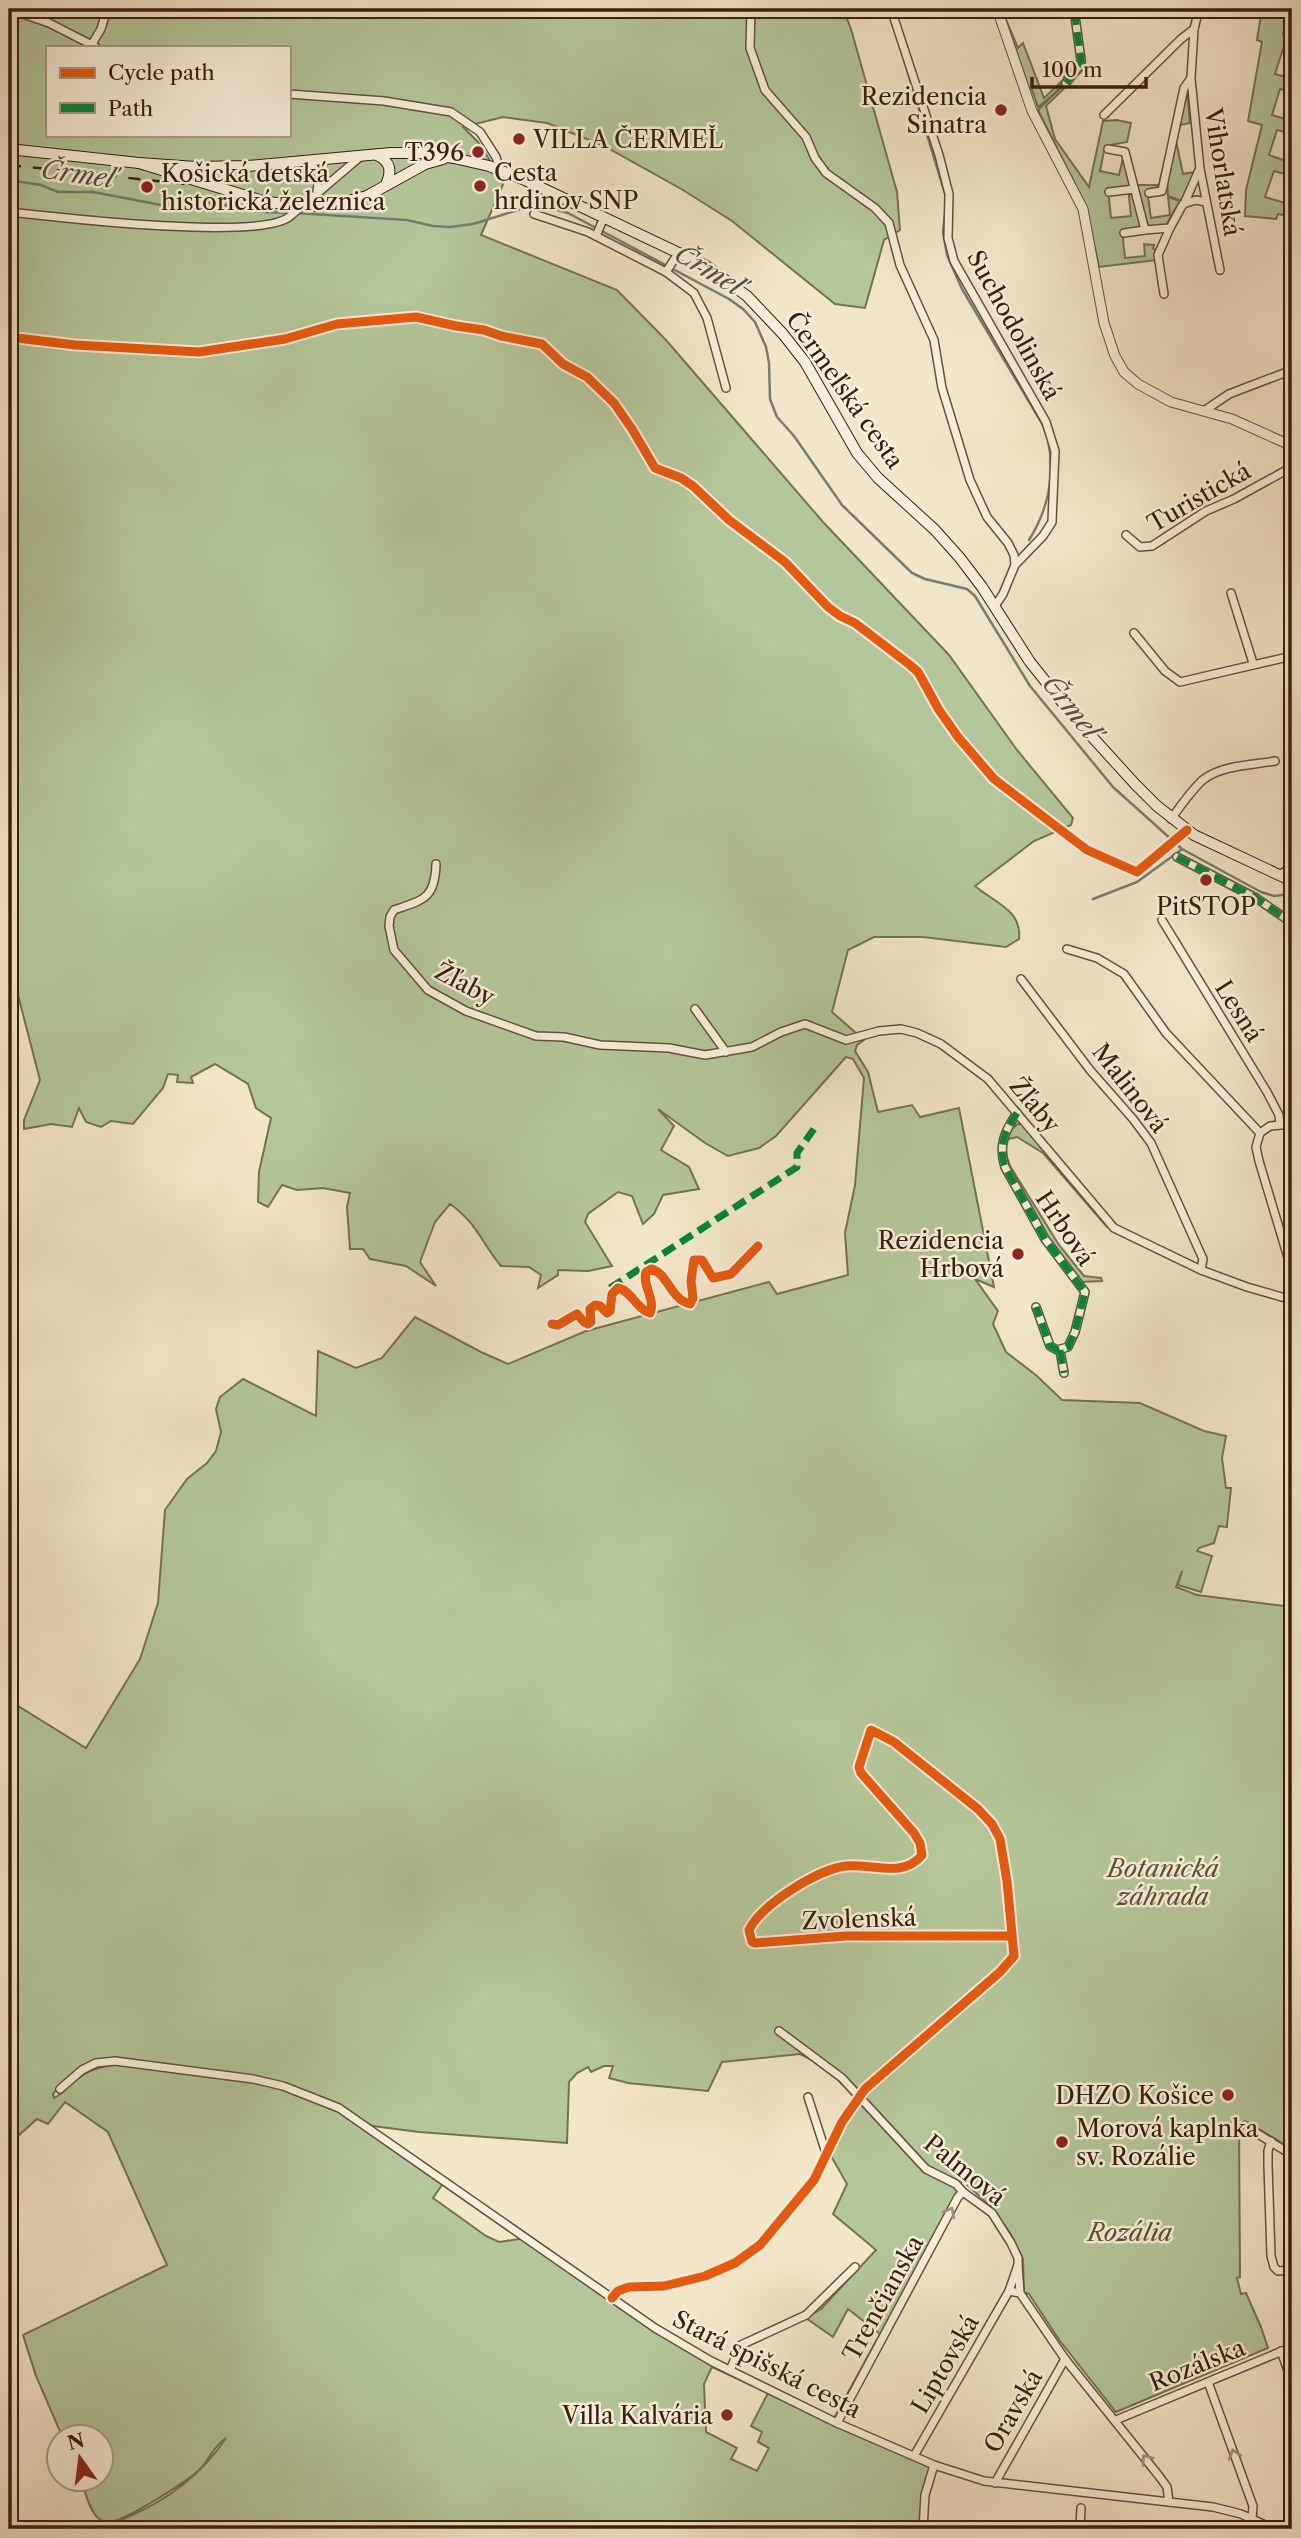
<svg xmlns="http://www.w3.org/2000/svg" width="1301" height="2538" font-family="'Libre Caslon Text',serif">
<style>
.green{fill:#b4c69b;stroke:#757254;stroke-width:2;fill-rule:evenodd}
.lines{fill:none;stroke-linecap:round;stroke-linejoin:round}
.stream{stroke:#737e77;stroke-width:2.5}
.minor-casing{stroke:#65513d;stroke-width:10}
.tertiary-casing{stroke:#65513d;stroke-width:11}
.secondary-casing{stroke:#361f0e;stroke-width:12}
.minor{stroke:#f7efdd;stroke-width:7}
.tertiary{stroke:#f7efdd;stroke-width:9}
.secondary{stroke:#f7efdd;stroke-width:10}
.rail{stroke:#361f0e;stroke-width:2.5;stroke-dasharray:12 12;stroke-linecap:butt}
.minor-bridge-casing{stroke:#65513d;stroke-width:10;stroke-linecap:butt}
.minor-bridge{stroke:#f7efdd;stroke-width:7}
.quiet{stroke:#00873e;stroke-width:7;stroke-dasharray:14 7;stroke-linecap:butt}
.cycleway-casing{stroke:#f7efdd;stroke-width:13}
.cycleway{stroke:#e8590c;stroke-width:9}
.oneway{stroke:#a09180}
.poi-dot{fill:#8f2418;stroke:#f7efdd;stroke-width:2.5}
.labels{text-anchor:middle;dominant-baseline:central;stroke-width:5;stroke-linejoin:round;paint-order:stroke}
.poi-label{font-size:24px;fill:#361f0e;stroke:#f7efdd;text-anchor:end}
.street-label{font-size:24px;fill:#361f0e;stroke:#f7efdd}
.park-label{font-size:24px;font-style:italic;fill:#5c5138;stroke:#f7efdd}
.water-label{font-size:26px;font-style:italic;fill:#554f43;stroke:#f7efdd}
</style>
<rect width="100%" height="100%" fill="#f2e6ca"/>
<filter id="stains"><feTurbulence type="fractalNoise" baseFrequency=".00286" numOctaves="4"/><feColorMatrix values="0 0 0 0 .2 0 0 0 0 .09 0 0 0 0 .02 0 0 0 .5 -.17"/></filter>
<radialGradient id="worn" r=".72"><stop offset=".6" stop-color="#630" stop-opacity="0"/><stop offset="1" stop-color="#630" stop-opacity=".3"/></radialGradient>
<g class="green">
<path d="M9,9H843L851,29L897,192L900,230L884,240L865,308L835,304L732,221L683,190L604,146L547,123L503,117L463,127L478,142L504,182L481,235L617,290L666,340L823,522L949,655L1017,750L1073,818L1071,825L1034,841L975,886C995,903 1022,910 1019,939L1006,947L923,937H874L848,950L832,1012L864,1040L857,1045L855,1051L868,1072L878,1112L912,1105L920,1117L959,1108L994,1287L975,1279L998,1311L993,1324L1006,1352L1037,1376L1062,1400L1140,1403L1204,1431L1226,1436L1222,1458L1226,1488H1231L1227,1525V1527L1219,1526L1214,1543L1199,1548L1197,1551L1212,1556L1201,1592L1178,1585L1182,1571L1176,1587L1197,1595L1292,1607V2149L1245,2121L1239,2124L1240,2277L1237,2278L1241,2294L1246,2293L1261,2327L1268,2348L1116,2412L1060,2341L1029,2294L1024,2292L1023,2259L1010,2233L992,2208L962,2180L960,2187L963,2192L838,2423L934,2465L928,2483L923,2529H95C103,2524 112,2523 121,2520C163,2503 201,2476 226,2438C215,2445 210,2457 202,2467C189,2481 132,2516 114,2521C109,2522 102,2522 98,2518C89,2510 85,2490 80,2479L102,2478V2436H62L36,2376L23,2335L167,2265L108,2132L65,2102L48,2124L37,2119L9,2144V1715L18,1706L86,1748L140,1659L158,1603L165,1510L187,1479L207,1463L216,1451L221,1432L216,1409L220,1397L243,1379L316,1416L318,1351L356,1368L382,1358L415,1317L481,1352L508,1364L586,1331L769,1282L777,1294L848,1275L845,1233L855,1185L864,1078L853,1059L846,1057L776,1136L759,1148L728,1156L705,1143L658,1109L674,1126L661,1150L689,1167L699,1189L663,1195L654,1214L643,1224L632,1196L618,1192L588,1214L585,1222L612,1266L588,1271L558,1270V1275L538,1288L541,1275L529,1267L501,1266C481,1242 477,1223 450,1204L435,1222L420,1262L436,1286L406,1266L370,1259L363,1249H350L347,1207L350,1193L323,1188L297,1190L282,1185L268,1207L258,1202L259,1172L271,1118L256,1108L248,1084L215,1064L191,1077L193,1083L177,1082L178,1075L168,1074L163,1088L133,1124L111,1121L101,1127L86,1122L79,1108L72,1127L51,1124L24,1129V1120L40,1080L13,976L9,971ZM47,47H289V135H47ZM800,2054C827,2066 843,2084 862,2105H858L843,2128L831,2156L847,2184L833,2214L876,2250L821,2309L806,2318L833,2337L848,2309L880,2334L833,2420L655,2328L526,2238L499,2242L486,2236L433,2198L444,2182L365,2125L419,2132L567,2143L569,2082L577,2073L588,2067L591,2072L604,2066H613L609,2078L628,2083L708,2091L722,2062ZM116,2058L132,2059L143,2064C117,2064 96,2064 75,2080C68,2086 62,2095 54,2098L53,2094C74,2067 85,2066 116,2058ZM712,2367L768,2393L751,2426L762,2432L758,2442L769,2448L757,2471L731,2459L737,2448L706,2432L704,2384Z"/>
<polygon points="1262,9 1291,9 1283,34 1292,36 1292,51 1283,49 1275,74 1290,78 1292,92 1280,89 1272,115 1292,121 1292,134 1277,130 1269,155 1289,162 1292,153 1292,176 1274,171 1265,197 1285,203 1292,184 1292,217 1278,214 1276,219 1245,216 1246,190 1262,125 1248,121 1262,42 1257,40"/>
<polygon points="1076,12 1086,67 1046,106 1055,139 1089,187 1103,121 1117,120 1131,123 1127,142 1105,146 1100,171 1119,175 1123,158 1130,184 1128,187 1108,190 1111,218 1131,216 1129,197 1129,194 1133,194 1141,224 1138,228 1122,230 1125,258 1145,256 1144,244 1154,245 1153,249 1157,250 1156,260 1099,267 1086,206 1038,110 1081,68"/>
<path d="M1004,15L1018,48L1023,43L1044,98L1064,79V74C1065,88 1048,98 1038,107L1032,90L1030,91Z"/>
<polygon points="1187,90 1190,123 1180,125 1176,141 1183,174 1194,172 1193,179 1182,201 1168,196 1167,179"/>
<polygon points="1164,164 1166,164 1161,186 1147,190 1151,218 1170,215 1168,197 1180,201 1166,225 1152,227 1146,223 1136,185 1159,185"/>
<polygon points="1018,1124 1022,1124 1108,1228 1043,1153 1017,1137 1008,1139 1005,1151 1010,1166 1059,1245 1084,1276 1101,1278 1102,1281 1081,1282 1040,1228 1031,1205 1011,1174 1003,1151 1010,1130"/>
</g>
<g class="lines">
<g class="stream">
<polyline points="902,53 946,197"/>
<path d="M9,180L41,185L58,192H93L161,205L175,202H208L217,206C229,203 243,209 255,211C265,213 278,212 289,213"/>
<polyline points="295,213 407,220 433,226 450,227 473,224 537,204 568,213 729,299 743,309 755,322 766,347 769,363 770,399 777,417 794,436 842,505 912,573 925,579 967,589 975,596 1030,686 1113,787 1182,849 1261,892 1274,896 1289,894"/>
<polyline points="945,214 943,232 947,255 962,289 1047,432"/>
<path d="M1029,540C1049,508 1055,476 1048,439"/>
<polyline points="1093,899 1137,882 1181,850"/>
</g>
<g class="minor-casing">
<g id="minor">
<polyline points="9,9 49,23 96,47"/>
<polyline points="751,9 750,48 765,90 806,137 815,158 826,173 875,208 889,223 900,265 934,340 942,388 970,480 987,517 1008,543 1014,555 1015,565"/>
<polyline points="891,9 939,155 949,194 948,238 954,261 1046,422 1055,451 1052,522 1043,536 1015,565 1003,594 995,606"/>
<polyline points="92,44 101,29 107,9"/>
<polyline points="1191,79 1200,169 1220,270"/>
<polyline points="1066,83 1079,66 1081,60 1074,9"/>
<polyline points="289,94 384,101 451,112 480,132 496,157 498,163 497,168"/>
<polyline points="1104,115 1181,39 1194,29"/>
<polyline points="1108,149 1125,152 1145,230 1170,228 1183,204 1196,200 1206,202"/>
<polyline points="305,162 313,166 319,175 317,192"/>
<polyline points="1109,192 1134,189"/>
<polyline points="1149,193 1162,191 1184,88 1191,78 1194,29 1199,9"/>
<polyline points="307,202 360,157"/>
<polyline points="1184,204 1199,170"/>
<path d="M9,212C56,217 257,241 289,217"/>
<polyline points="534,214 588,232 666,272 694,293 707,318 726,388"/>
<polyline points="1124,233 1145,230"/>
<polyline points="596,236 604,217"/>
<polyline points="666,272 679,252"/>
<polyline points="1164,294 1158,255 1170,228"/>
<polyline points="1204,411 1229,394 1292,370"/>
<polyline points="1292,444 1292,460"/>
<polyline points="1126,535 1140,547 1152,546 1206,511 1234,499 1292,467"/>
<polyline points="1231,593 1253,663"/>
<polyline points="1134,633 1165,671 1180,682 1292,656"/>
<path d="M1171,819C1181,806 1191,790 1204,779C1223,765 1252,765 1275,761"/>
<polyline points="1177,857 1256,898 1292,923"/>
<path d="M436,864C435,899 423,900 394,910L390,917L389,926L394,950L428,990L466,1011L536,1036L564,1037L600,1045L669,1048L705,1055L752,1047L781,1032L805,1024L846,1040L879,1031L901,1029L917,1033L941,1044L988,1079L1114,1228L1201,1270L1247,1287L1292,1300"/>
<polyline points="1280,875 1292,866"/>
<polyline points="1162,920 1267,1092 1279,1115 1280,1124"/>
<polyline points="1067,949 1097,958 1124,974 1166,1033 1260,1133"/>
<polyline points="1021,979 1090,1070 1133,1119 1151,1143 1203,1259 1201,1270"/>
<polyline points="695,1009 726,1052"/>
<path d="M1017,1113C1005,1131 998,1145 1005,1167L1045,1239L1085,1292L1075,1332L1068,1347L1057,1350L1050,1346L1036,1307"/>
<polyline points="1260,1133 1256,1147 1259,1161 1292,1271"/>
<polyline points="1260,1133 1270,1126 1292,1124"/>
<polyline points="1060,1350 1064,1373"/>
<polyline points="779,2031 842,2078 926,2169 956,2184 963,2192 992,2213 1011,2243 1018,2258 1018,2265"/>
<polyline points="60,2089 82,2070 96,2063 115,2061 253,2079 283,2086 339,2108 655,2328 711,2361 837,2423 934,2465 984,2481 1213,2507 1241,2514 1274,2529"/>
<polyline points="808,2097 826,2153"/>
<polyline points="1247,2130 1255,2132 1292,2155"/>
<polyline points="1271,2141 1268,2151 1268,2165 1271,2256 1274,2267 1278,2271 1292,2270"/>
<polyline points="1020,2293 1018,2265 1009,2291 1020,2293 1065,2359 1159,2476 1167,2487 1169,2502"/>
<path d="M612,2298L618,2291L629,2287L664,2286L705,2276L735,2263L760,2245L814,2180L842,2122L865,2089L1000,1972L1014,1956L1007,1881L1000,1839L992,1824L978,1809L894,1742L871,1730L859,1767L861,1773L914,1833L920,1843L922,1855C903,1879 871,1863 846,1866C818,1869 761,1905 749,1930L752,1942L755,1943L846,1936H1012"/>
<polyline points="1281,2351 1292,2382"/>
<polyline points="730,2370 741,2345 806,2315 855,2267"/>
<polyline points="1208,2382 1253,2506 1252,2518"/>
<polyline points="1116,2420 1292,2347"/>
<polyline points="837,2423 958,2197 963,2192"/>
<polyline points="914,2456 1009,2291"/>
<polyline points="995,2483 1065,2359"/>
<polyline points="923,2529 925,2495 934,2465"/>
<polyline points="1080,2529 1081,2508"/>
</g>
</g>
<g class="tertiary-casing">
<polyline id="tertiary" points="997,9 1032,111 1083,209 1104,323 1115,356 1124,372 1138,384 1171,402 1232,419 1292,446"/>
</g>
<g class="secondary-casing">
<g id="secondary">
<polyline points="9,149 139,163 266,202 313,206 340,203 367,196 425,164 443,159"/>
<path d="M377,155C391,162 392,171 386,185"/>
<polyline points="139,163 196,167 248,166 391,153 422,153 454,158 489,166 525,180 706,266 747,296 783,334 805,362 857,453 878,478 935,530 960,558 982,587 1030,662 1074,717 1135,784 1157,806 1194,835 1292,881"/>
</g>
</g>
<use href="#minor" class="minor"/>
<use href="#tertiary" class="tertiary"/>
<use href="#secondary" class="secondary"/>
<polyline class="rail" points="9,165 185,184"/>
<g class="minor-bridge-casing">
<polyline id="minor-bridge" points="289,217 307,202"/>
</g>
<use href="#minor-bridge" class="minor-bridge"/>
<g class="quiet">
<polyline points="1066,83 1079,66 1081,60 1074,9"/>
<polyline points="1177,857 1256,898 1292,923"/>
<path d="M1017,1113C1005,1131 998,1145 1005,1167L1045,1239L1085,1292L1075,1332L1068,1347L1057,1350L1050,1346L1036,1307"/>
<polyline points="610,1288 797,1167 797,1153 816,1126"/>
<polyline points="1060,1350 1064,1373"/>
</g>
<g class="cycleway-casing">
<g id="cycleway">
<polyline points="9,337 75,345 199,352 285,339 337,324 416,317 456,326 484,330 501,336 542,344 563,364 587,377 614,403 632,429 655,468 681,478 693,486 729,520 785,562 828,607 840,616 855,623 910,665 918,672 939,710 958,737 994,779 1087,850 1137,872 1187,830"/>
<path d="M552,1324L558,1325L577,1314L584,1322L588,1324L591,1322L590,1309L595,1305L600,1306L607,1313L610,1311L612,1294L618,1288C632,1291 636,1309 650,1313C656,1300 642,1286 646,1272L651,1269C668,1273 670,1299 690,1304L693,1298L691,1281L694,1260H702L713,1278L731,1274L758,1246"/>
<path d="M612,2298L618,2291L629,2287L664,2286L705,2276L735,2263L760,2245L814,2180L842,2122L865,2089L1000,1972L1014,1956L1007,1881L1000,1839L992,1824L978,1809L894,1742L871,1730L859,1767L861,1773L914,1833L920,1843L922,1855C903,1879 871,1863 846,1866C818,1869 761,1905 749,1930L752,1942L755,1943L846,1936H1012"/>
</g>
</g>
<use href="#cycleway" class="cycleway"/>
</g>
<defs><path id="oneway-chevron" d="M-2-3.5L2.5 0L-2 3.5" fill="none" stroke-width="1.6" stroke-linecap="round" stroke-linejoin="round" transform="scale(1.75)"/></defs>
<g class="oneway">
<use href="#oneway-chevron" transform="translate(950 2212) rotate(-63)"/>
<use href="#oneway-chevron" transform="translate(1234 2454) rotate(-109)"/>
<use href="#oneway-chevron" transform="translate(1146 2459) rotate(-127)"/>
</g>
<g class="poi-dot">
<circle cx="1001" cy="110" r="7"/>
<circle cx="519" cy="139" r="7"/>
<circle cx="478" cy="152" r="7"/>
<circle cx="480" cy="186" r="7"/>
<circle cx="147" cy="187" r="7"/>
<circle cx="1206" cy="880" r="7"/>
<circle cx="1018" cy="1254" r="7"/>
<circle cx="1228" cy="2095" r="7"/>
<circle cx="1062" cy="2142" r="7"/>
<circle cx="727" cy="2415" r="7"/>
</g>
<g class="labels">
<g class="poi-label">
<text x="987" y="96">Rezidencia<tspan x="987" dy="28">Sinatra</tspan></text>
<text x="533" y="139" text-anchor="start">VILLA ČERMEĽ</text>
<text x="464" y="152">T396</text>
<text x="494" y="172" text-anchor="start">Cesta<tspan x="494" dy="28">hrdinov SNP</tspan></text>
<text x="161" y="173" text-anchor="start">Košická detská<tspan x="161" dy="28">historická železnica</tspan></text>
<text x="1206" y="906" text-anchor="middle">PitSTOP</text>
<text x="1004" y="1240">Rezidencia<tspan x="1004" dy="28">Hrbová</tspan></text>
<text x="1214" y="2095">DHZO Košice</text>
<text x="1076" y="2128" text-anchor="start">Morová kaplnka<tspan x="1076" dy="28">sv. Rozálie</tspan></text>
<text x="713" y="2415">Villa Kalvária</text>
</g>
<g class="street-label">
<text transform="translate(1223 172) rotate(81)">Vihorlatská</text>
<text transform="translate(1014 325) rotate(61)">Suchodolinská</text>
<text transform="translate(845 390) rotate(55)">Čermeľská cesta</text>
<text transform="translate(1199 497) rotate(-30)">Turistická</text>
<text transform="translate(465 984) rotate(28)">Žľaby</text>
<text transform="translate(1239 1011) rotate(58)">Lesná</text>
<text transform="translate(1130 1088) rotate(52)">Malinová</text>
<text transform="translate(1035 1105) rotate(50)">Žľaby</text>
<text transform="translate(1065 1228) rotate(56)">Hrbová</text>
<text transform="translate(859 1919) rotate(-2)">Zvolenská</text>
<text transform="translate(965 2170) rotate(39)">Palmová</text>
<text transform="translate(883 2298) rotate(-61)">Trenčianska</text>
<text transform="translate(767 2364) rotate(27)">Stará spišská cesta</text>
<text transform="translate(945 2364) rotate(-60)">Liptovská</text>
<text transform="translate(1197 2365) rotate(-22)">Rozálska</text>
<text transform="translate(1013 2411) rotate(-60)">Oravská</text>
</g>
<g class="park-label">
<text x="1163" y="1868">Botanická<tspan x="1163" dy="28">záhrada</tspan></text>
<text x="1130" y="2232">Rozália</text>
</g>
<g class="water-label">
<text transform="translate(78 174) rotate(8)">Črmeľ</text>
<text transform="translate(709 270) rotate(31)">Črmeľ</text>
<text transform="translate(1071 707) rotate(51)">Črmeľ</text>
</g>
</g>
<rect width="1301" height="2538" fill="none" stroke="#f2e6ca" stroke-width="35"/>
<rect x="10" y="10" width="1280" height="2517" fill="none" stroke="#361f0e" stroke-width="3.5"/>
<rect x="18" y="18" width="1266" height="2503" fill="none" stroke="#361f0e" stroke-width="2"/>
<rect x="46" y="46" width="245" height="91" fill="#f7efdd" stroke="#aa9c8a" stroke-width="2"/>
<rect x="60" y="68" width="35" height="10" fill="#e8590c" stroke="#aa9c8a" stroke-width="2"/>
<text x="108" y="80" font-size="21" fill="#361f0e">Cycle path</text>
<rect x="60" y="103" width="35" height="10" fill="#00873e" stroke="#aa9c8a" stroke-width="2"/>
<text x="108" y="116" font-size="21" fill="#361f0e">Path</text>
<g transform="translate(80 2458) rotate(346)"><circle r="33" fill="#f7efdd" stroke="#aa9c8a" stroke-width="2"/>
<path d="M0-5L12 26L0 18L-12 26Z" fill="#8f2418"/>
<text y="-10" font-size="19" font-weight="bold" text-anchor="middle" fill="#361f0e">N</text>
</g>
<path d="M1032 77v10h114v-10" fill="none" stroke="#361f0e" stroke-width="3.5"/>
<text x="1042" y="77" font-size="21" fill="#361f0e" stroke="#f7efdd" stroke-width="5" paint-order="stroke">100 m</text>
<rect width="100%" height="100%" filter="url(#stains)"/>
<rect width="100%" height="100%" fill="url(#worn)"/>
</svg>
